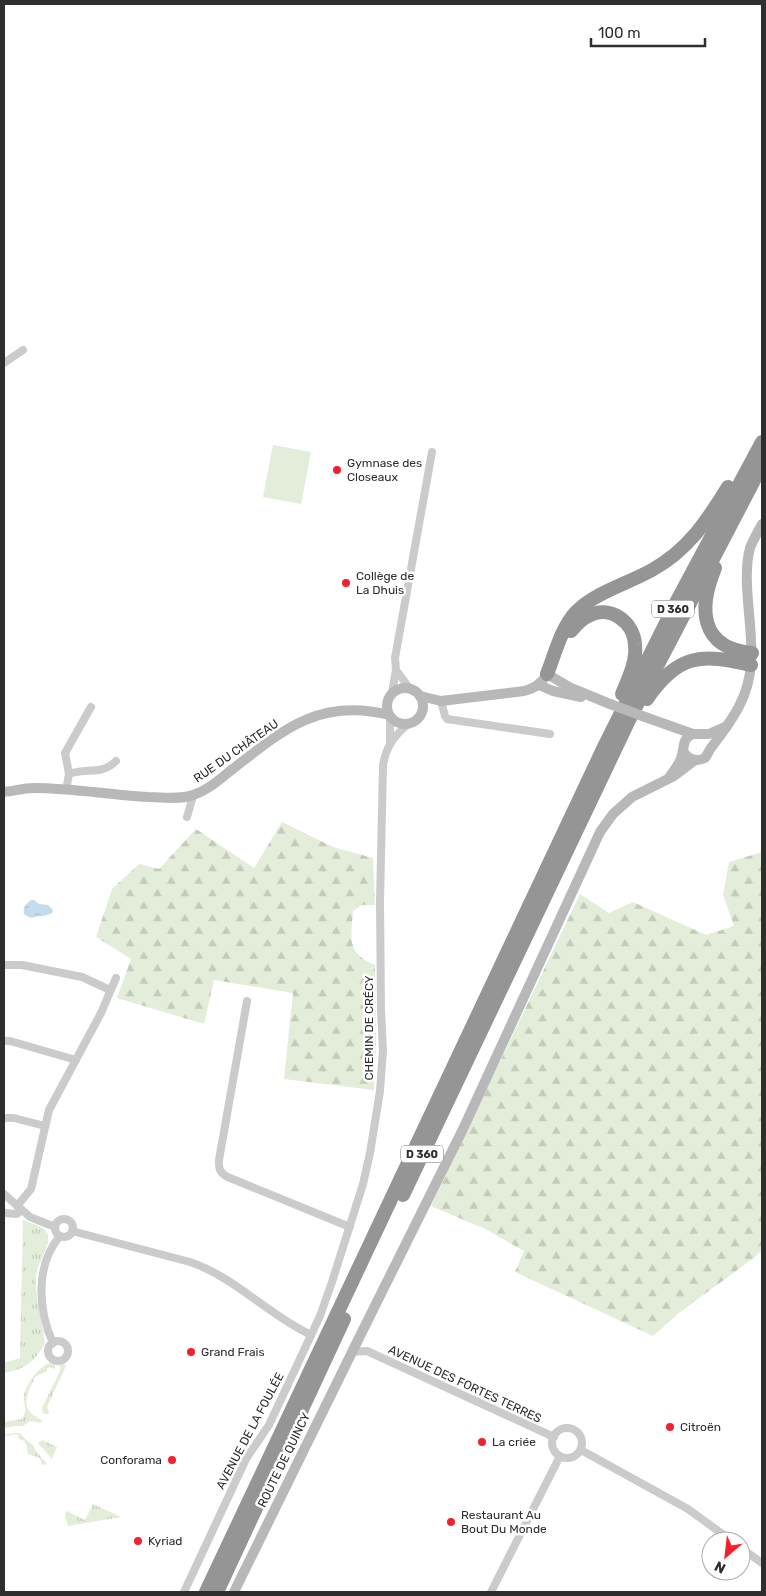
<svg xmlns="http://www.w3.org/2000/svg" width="766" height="1596" font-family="Rubik,sans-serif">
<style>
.grass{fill:url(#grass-tufts)}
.forest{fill:url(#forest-firs)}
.garden{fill:#e4ecda}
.water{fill:url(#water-ripples)}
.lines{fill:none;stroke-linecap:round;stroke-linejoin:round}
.street{stroke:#cbcbcb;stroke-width:8}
.secondary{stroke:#b8b8b8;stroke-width:10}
.highway{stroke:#959595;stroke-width:14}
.secondary-bridge{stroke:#b8b8b8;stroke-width:10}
.poi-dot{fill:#f3212d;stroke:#fff;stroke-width:2}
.labels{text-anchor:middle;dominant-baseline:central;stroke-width:5;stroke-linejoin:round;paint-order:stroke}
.shield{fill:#fff;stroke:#6d6d6d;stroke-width:1}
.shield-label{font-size:11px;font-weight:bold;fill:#2e2e2e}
.poi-label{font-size:12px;fill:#2e2e2e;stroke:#fff;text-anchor:start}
.street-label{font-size:12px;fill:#2e2e2e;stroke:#fff}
</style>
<defs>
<pattern id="grass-tufts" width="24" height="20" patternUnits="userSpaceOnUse" patternTransform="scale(1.25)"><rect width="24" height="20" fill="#e4ecda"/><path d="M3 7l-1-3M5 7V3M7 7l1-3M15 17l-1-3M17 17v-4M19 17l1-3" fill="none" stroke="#c4cbbb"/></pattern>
<pattern id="forest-firs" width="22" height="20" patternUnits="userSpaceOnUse" patternTransform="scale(1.25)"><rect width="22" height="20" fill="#e4ecda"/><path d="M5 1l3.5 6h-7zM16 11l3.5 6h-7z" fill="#c4cbbb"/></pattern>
<pattern id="water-ripples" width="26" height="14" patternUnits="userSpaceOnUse" patternTransform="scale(1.25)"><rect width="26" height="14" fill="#c4ddee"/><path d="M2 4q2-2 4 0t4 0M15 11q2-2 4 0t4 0" fill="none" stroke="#a9becc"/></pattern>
</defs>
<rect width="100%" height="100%" fill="#fff"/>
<g class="grass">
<path d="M23,1220L43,1228L48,1234C50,1248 38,1261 36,1276C35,1298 42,1321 45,1343L44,1346C32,1363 25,1369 4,1373V1363L20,1358Z"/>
<path d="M50,1363L55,1365V1368L53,1369L51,1367L47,1368V1371L35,1377C27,1395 18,1409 42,1420L41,1423L30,1421L23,1426H15L4,1428V1422L22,1419C29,1406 23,1408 24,1396C25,1385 39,1366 50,1363Z"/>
<polygon points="64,1364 66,1365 65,1368 47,1407 49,1412 48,1414 43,1414 42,1408 60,1371 60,1365"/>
<path d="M14,1433H20L26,1440L33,1445L36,1451L47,1464L42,1465L40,1458L28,1454C27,1447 27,1440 19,1439L18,1434L4,1436V1435Z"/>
<polygon points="42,1440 57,1447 52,1459 38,1443"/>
<path d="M93,1504L121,1517L68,1526C67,1521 63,1515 67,1511L85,1520Z"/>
</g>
<g class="forest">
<path d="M282,822L333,847L373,858L375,905H362L353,911C351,938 346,953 375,965L376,1047L374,1090L284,1079L293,993L214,980L204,1024L117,998L131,959L96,937L112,889L139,864L159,869L196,829L254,868Z"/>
<polygon points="762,852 762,1250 755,1257 679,1313 653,1336 515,1272 524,1251 485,1229 431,1206 580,894 609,913 633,902 706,935 734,926 723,895 729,862"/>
</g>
<polygon class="garden" points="273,445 311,452 301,504 263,497"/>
<path class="water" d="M31,900H34L39,904L48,905L53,910L52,913C47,916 45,915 40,916C32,917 31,920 24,914C23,908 25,904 31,900Z"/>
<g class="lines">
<g class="street">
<polyline points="4,363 23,350"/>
<polyline points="396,670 410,689"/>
<polyline points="392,693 396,670 395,658 432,452"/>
<polyline points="441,701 445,716 447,719 550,734"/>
<polyline points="390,742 390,718"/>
<polyline points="69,774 65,753 91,707"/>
<path d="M66,790L69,774C87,767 101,776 116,761"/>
<polyline points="187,817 193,796"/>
<polyline points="4,965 22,965 82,977 110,990"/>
<path d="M247,1001L219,1160C218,1170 221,1174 230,1178L350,1227"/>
<polyline points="4,1041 10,1041 76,1060"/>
<polyline points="4,1118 14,1118 45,1126"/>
<polyline points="4,1194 30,1217 55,1227"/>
<polyline points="17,1206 31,1189 49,1110 101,1013 116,978"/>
<polyline points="4,1213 17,1214 22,1210"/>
<circle cx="64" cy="1228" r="9"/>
<path d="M72,1231L190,1262C235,1277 268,1315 311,1335"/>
<circle cx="58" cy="1351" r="10"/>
<path d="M53,1343C38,1310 35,1265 60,1236"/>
<polyline points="351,1352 367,1351 554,1437"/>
<circle cx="567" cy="1443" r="15"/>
<polyline points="581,1450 688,1509 732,1541"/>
<polyline points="741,1548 762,1563"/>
<path d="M184,1592L246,1459L269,1425L320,1316L332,1282L363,1184L370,1153L380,1091L383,1050L381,1011L380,902L383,765C386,747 394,736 407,725"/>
<polyline points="491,1592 560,1456"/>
</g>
<g class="secondary">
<polyline points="539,685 553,691 581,697"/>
<circle cx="405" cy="706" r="18"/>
<path d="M420,696L441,701L524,691C535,688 541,684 547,674L571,688L610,704"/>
<polyline points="645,717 693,734 709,734 727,726"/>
<path d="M683,751C688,760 696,762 705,758C707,755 709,751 711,748C731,721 749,699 751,663C754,628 741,581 750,548C753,540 758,532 762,524"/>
<path d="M670,776C674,770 679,765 681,758C685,748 681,739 693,734"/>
<path d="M4,792C14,791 24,788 34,788C72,788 110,795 148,797C162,797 180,800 193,795C209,790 222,777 234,768C285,728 321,698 389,715"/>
<polyline points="234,1592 358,1340 463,1129 600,832 613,814 632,797 674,776 695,760"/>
</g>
<g class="highway">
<path d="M715,568C698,609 700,648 752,653"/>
<path d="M571,631C576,625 581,619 588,616C610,604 634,622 635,645C637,662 628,679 622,694"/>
<path d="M547,674C555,654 561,628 576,612C596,592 627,584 652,570C688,550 707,521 728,487"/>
<path d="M647,699C678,654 701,653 751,665"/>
<polyline points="403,1195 630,718 762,465"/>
<polyline points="206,1592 603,749 679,597 762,442"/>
<polyline points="217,1592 344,1319"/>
</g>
<polyline class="secondary-bridge" points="610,704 645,717"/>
</g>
<g class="poi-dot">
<circle cx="337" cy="470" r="5"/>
<circle cx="346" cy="583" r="5"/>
<circle cx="191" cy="1352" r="5"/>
<circle cx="670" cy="1427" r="5"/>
<circle cx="482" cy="1442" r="5"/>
<circle cx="172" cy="1460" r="5"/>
<circle cx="451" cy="1522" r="5"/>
<circle cx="138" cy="1541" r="5"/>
</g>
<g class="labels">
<g class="shield">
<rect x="652" y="600.5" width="42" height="17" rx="4"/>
<rect x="401" y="1145.5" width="42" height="17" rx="4"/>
</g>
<g class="shield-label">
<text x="673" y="609">D 360</text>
<text x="422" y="1154">D 360</text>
</g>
<g class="poi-label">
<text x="347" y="463">Gymnase des<tspan x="347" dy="14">Closeaux</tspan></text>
<text x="356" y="576">Collège de<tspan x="356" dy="14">La Dhuis</tspan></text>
<text x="201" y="1352">Grand Frais</text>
<text x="680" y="1427">Citroën</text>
<text x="492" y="1442">La criée</text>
<text x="162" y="1460" text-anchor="end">Conforama</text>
<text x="461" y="1515">Restaurant Au<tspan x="461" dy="14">Bout Du Monde</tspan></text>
<text x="148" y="1541">Kyriad</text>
</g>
<g class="street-label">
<text transform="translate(236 751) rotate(-35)">RUE DU CHÂTEAU</text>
<text transform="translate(369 1028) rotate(-90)">CHEMIN DE CRÉCY</text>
<text transform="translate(465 1384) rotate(25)">AVENUE DES FORTES TERRES</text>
<text transform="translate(250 1431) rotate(-62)">AVENUE DE LA FOULÉE</text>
<text transform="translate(284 1460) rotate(-64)">ROUTE DE QUINCY</text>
</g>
</g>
<rect width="766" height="1596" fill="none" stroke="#2e2e2e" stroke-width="10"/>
<g transform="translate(726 1556) rotate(208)"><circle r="24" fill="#ffffff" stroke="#ababab"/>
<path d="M0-4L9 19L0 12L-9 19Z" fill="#f3212d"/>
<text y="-8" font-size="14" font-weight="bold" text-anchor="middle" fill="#2e2e2e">N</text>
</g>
<path d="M591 38v8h114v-8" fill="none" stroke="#2e2e2e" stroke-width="2.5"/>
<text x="598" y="38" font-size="15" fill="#2e2e2e" stroke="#ffffff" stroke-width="4" paint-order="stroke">100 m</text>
</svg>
